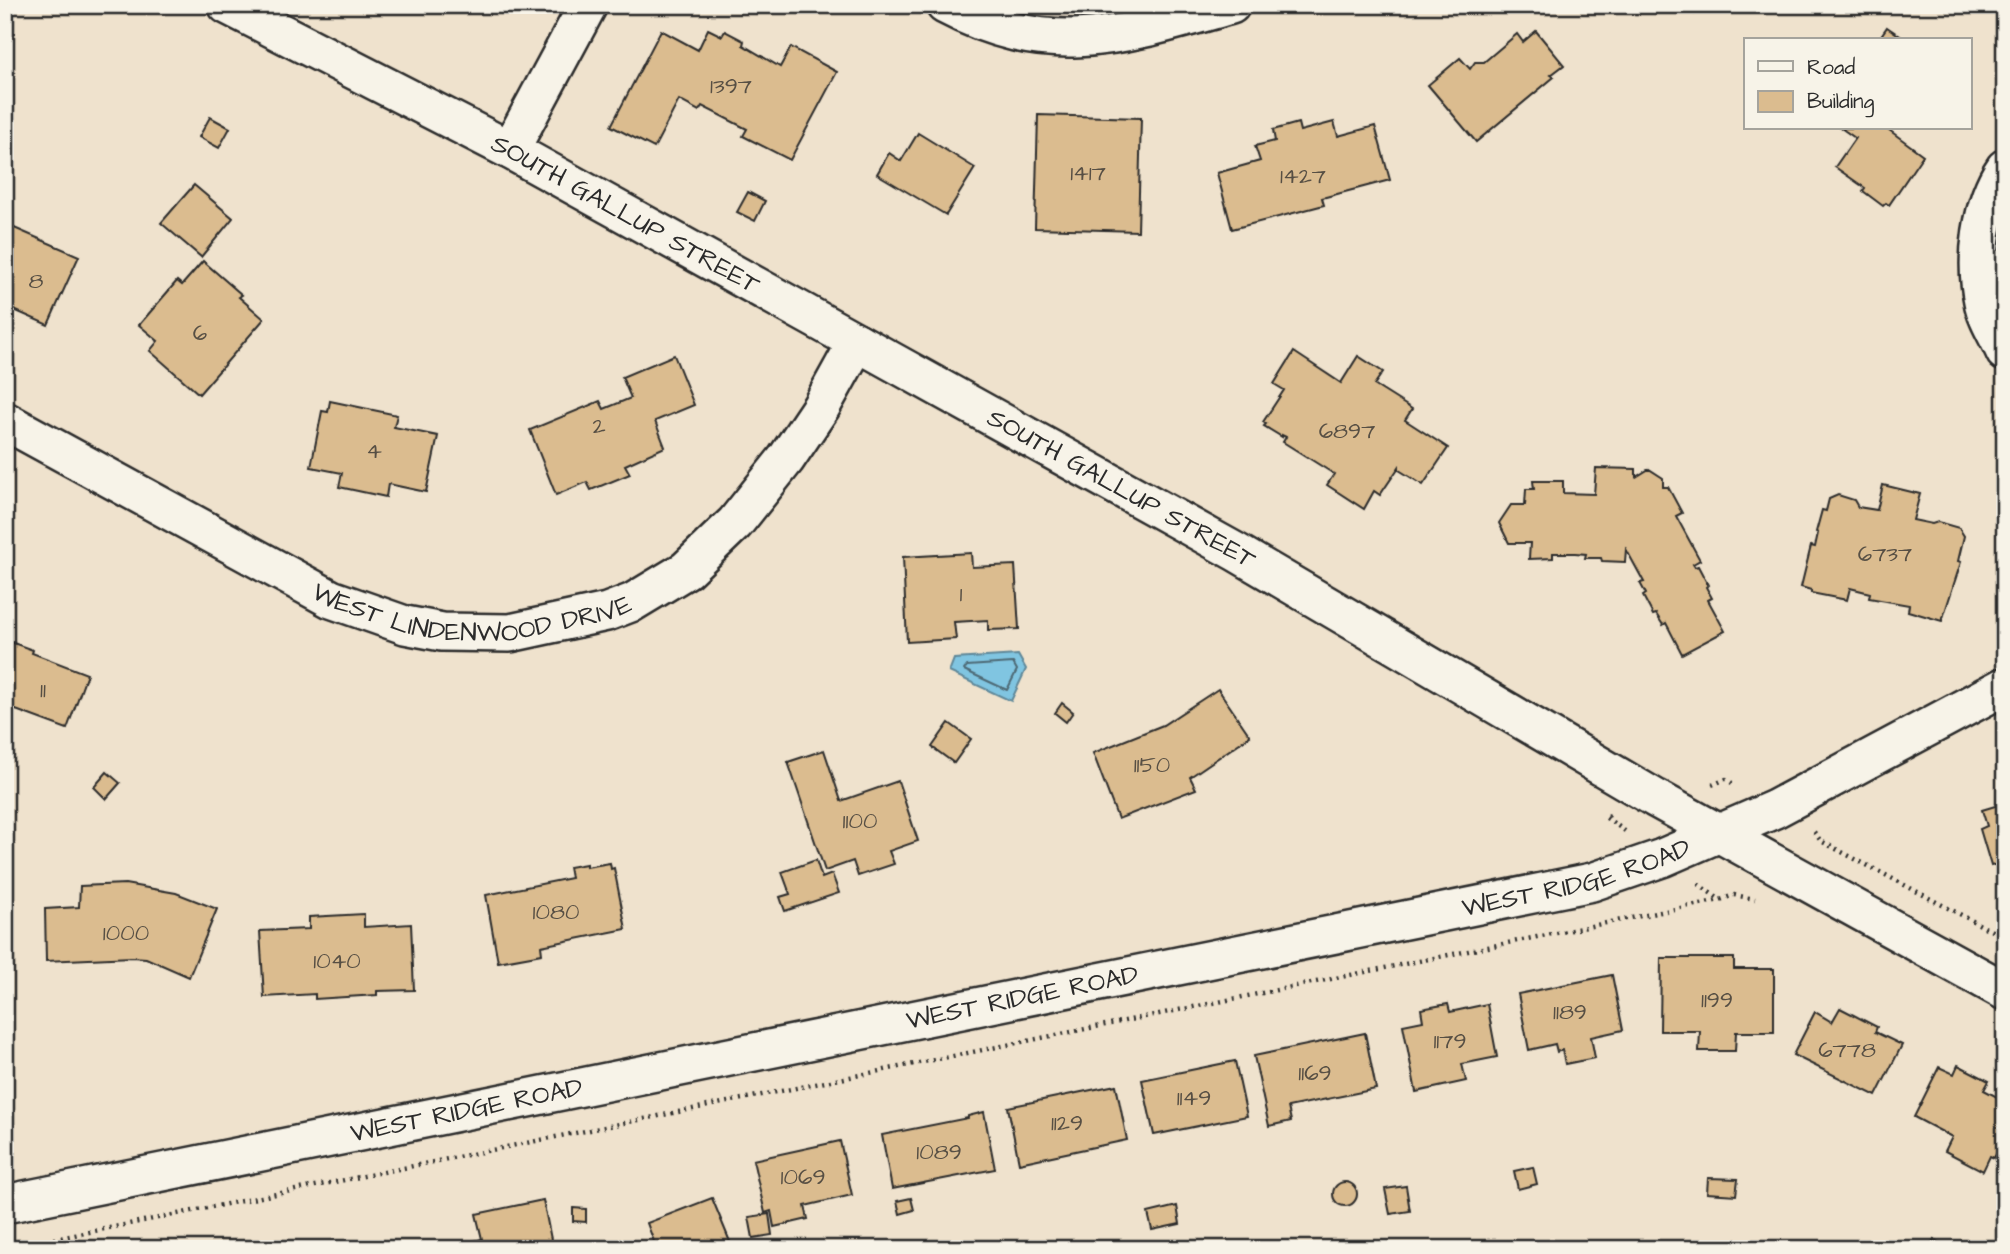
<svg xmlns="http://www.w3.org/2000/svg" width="2010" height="1254" font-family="'Architects Daughter',sans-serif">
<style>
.water{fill:#80c5e1;stroke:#5e8798;stroke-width:2}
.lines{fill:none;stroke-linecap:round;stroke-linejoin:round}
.shore{stroke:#4d6974;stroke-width:2}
.building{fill:#dbbc8f;stroke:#2b2b2b;stroke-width:2}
.minor-casing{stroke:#2b2b2b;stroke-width:42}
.path{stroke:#2b2b2b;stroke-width:4.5;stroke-dasharray:2 5;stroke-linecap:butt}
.minor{stroke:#f7f3e8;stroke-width:37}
.labels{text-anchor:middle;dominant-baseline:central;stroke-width:7;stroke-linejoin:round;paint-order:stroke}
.number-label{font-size:23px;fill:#574f44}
.street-label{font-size:26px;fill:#2b2b2b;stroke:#f7f3e8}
</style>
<rect width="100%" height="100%" fill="#efe2cd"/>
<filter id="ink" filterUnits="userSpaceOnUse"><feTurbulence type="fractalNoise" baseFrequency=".0143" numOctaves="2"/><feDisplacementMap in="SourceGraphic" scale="14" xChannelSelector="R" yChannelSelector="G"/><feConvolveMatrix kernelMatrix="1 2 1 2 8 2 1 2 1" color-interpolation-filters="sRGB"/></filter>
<g filter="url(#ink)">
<polygon class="water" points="1018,655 1026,669 1011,701 949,672 954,659"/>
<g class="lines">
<polygon class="shore" points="1013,663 1017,670 1007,690 964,670 967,666"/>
</g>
<g class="building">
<polygon points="1666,5 1697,5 1694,14"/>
<polygon points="1887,27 1906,40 1878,40"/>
<polygon points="708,29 722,36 725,31 744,41 743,45 780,67 791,47 837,72 790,160 743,136 747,129 702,106 699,111 679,100 654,148 611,126 661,30 698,50"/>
<polygon points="1536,31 1564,65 1551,75 1554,77 1476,142 1428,85 1460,58 1470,69 1475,62 1484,62 1517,34 1523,42"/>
<polygon points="1038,115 1141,118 1138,231 1035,228"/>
<polygon points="210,117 230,128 219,148 199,137"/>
<polygon points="1334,122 1338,136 1375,126 1390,180 1322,198 1324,205 1232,229 1217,173 1260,161 1255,146 1275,141 1273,130 1298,123 1300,131"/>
<polygon points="1841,128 1891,128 1889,130 1923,155 1889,205 1886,203 1883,206 1863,191 1865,188 1835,167 1855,138"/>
<polygon points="918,133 975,168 946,215 877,174 889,153 901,161"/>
<polygon points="194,185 233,218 201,257 161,223"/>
<polygon points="748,192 765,201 755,221 737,212"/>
<polygon points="5,224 79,256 48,325 5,306"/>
<polygon points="203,261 242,295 239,297 264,319 199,394 150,351 158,341 139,325 177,281 182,285"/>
<polygon points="1294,352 1341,383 1358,356 1383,372 1374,385 1412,409 1405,420 1448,448 1423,485 1399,470 1399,467 1380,495 1374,491 1364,509 1327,485 1334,474 1283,442 1286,437 1282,435 1282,437 1264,426 1266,424 1263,422 1284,390 1274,384"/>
<polygon points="674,355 694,405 655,421 665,447 625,465 630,474 591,490 587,482 556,495 530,430 600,401 604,409 631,398 622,377"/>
<polygon points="330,401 397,415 394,427 438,436 426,492 388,484 386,497 339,487 342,473 311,467 322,411 328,412"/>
<polygon points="1596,468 1636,469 1636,477 1649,469 1663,478 1663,487 1668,487 1682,513 1676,516 1700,560 1693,564 1695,567 1698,566 1708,585 1706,587 1712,598 1708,600 1725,631 1682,654 1666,623 1663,625 1656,614 1653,615 1643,596 1646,594 1640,583 1644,582 1626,549 1625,562 1602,561 1601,558 1585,558 1586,554 1575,553 1553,553 1553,558 1529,559 1530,543 1509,543 1499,523 1511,505 1525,505 1526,489 1534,489 1533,481 1563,481 1563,493 1594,494"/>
<polygon points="1883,485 1920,494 1913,520 1932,524 1938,522 1959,528 1964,536 1958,561 1961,562 1942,621 1908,611 1909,605 1869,598 1870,593 1850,588 1847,600 1811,593 1811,590 1801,587 1811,546 1815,547 1818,533 1816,532 1822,510 1826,511 1829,499 1838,495 1854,500 1858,507 1877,510"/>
<polygon points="971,553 972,567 1015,565 1019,629 988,630 988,620 954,622 956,639 907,642 903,557"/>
<polygon points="5,640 33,650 32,653 87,674 67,729 5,706"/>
<polygon points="1218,689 1250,736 1190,777 1196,789 1118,819 1093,753 1163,725"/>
<polygon points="1062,703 1073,712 1066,722 1055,713"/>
<polygon points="949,723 971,739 954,763 932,747"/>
<polygon points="824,750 841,801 898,781 918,841 889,851 894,864 858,876 853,861 825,871 788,762"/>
<polygon points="107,772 120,783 106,799 94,787"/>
<polygon points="2005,803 2005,862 1991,866 1980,829 1987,826 1982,810"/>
<polygon points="816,860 822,878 832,874 839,893 785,911 780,897 790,894 782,872"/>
<polygon points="610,863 611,869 614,868 626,929 541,946 542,954 498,962 486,895 571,878 569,867 586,864 586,867"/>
<polygon points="125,884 176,893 217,909 189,977 146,958 132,957 46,961 45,909 79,907 80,886"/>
<polygon points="364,914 364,927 411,924 414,990 377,991 377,995 315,999 315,994 264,997 260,931 309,929 309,917"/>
<polygon points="1661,958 1734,958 1734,969 1774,969 1774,1032 1736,1032 1735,1051 1699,1051 1700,1031 1660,1031"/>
<polygon points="1612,975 1623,1030 1591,1037 1595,1058 1565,1064 1562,1050 1557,1052 1555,1044 1529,1050 1518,994"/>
<polygon points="1448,1004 1450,1012 1487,1004 1497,1057 1462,1064 1466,1081 1416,1092 1403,1025 1423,1021 1421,1009"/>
<polygon points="1840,1008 1877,1027 1875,1032 1902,1045 1876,1096 1793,1055 1815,1012 1832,1022"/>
<polygon points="1365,1033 1376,1089 1288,1107 1291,1121 1269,1126 1254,1056"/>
<polygon points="1235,1061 1247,1116 1154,1135 1142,1080"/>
<polygon points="1958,1065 1989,1081 1984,1090 2005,1101 2005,1138 1994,1158 1990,1156 1983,1171 1945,1151 1952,1137 1914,1117 1939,1067 1954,1074"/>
<polygon points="1116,1085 1127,1140 1019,1163 1008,1107"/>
<polygon points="984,1112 995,1169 892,1189 882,1135 968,1118 968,1116"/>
<polygon points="840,1141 852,1195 805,1206 808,1219 774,1227 771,1211 765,1213 753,1160"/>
<polygon points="1533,1167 1537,1184 1518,1189 1514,1171"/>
<polygon points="1708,1178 1738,1179 1736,1195 1707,1193"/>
<circle cx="1345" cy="1194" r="12"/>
<polygon points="1406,1186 1410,1211 1390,1214 1385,1189"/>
<polygon points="712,1198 733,1249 656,1247 647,1223"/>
<polygon points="911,1198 914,1210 900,1214 897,1201"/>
<polygon points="543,1200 553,1249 441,1249 482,1239 476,1214"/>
<polygon points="1177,1206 1180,1224 1152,1230 1148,1213"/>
<polygon points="573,1208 586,1209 586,1222 573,1221"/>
<polygon points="769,1214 772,1235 753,1238 749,1217"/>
<polygon points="1934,1239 1944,1246 1945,1244 1954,1249 1928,1249"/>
<polygon points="372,1244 373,1249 350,1249"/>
</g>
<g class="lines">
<g class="minor-casing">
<g id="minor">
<path id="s1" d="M227,5L510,150L857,342L1236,552L1655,798L2005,991"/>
<path d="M945,5C1050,61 1124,35 1231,5"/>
<polyline points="510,150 588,5"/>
<path d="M2005,168C1981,203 1974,260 1983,301C1986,318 1998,336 2005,352"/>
<path id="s2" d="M5,421L331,599L405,625L442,632L510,633L607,612L633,602L686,570L735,523L786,459L821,407L857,342"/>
<path id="s3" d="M5,1204L1592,882L1662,858L1775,809L2005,686"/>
</g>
</g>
<g class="path">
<polyline points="1712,785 1726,779 1735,785"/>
<polyline points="1610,815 1605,817 1625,831"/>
<polyline points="1814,832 1821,841 2005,938"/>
<polyline points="1698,884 1719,899"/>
<polyline points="6,1249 1537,937 1720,900 1734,895 1755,899"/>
</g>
<use href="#minor" class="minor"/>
</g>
</g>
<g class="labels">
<g class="number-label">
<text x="731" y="86">1397</text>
<text x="1088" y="173">1417</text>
<text x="1303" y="176">1427</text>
<text x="36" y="281">8</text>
<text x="200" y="333">6</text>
<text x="599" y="426">2</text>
<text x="1347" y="431">6897</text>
<text x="374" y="451">4</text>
<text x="1885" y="554">6737</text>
<text x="961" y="594">1</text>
<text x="43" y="690">11</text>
<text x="1152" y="765">1150</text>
<text x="860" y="821">1100</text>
<text x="556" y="912">1080</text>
<text x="126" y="933">1000</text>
<text x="337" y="961">1040</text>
<text x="1717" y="1000">1199</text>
<text x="1570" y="1012">1189</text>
<text x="1450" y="1041">1179</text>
<text x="1847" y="1050">6778</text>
<text x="1315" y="1073">1169</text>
<text x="1194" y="1098">1149</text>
<text x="1067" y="1123">1129</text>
<text x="939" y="1152">1089</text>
<text x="803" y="1177">1069</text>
</g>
<g class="street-label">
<text stroke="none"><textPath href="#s1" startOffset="450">SOUTH GALLUP STREET</textPath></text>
<text stroke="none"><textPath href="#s1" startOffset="1017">SOUTH GALLUP STREET</textPath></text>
<text stroke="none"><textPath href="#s2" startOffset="516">WEST LINDENWOOD DRIVE</textPath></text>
<text stroke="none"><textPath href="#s3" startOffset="1605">WEST RIDGE ROAD</textPath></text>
<text stroke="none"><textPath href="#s3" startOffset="1038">WEST RIDGE ROAD</textPath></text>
<text stroke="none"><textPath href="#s3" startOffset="471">WEST RIDGE ROAD</textPath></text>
</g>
</g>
<rect width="2010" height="1254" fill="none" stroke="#f7f3e8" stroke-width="28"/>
<rect x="14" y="14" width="1982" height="1226" fill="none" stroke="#2b2b2b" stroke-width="2.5" filter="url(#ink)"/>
<rect x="1744" y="38" width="228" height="91" fill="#f7f3e8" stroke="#a5a39c" stroke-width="2"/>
<rect x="1758" y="61" width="35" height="10" fill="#f7f3e8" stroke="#a5a39c" stroke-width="2"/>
<text x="1807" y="74" font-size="21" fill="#2b2b2b">Road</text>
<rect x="1758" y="91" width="35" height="21" fill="#dbbc8f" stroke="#a5a39c" stroke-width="2"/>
<text x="1807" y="108" font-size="21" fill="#2b2b2b">Building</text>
</svg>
